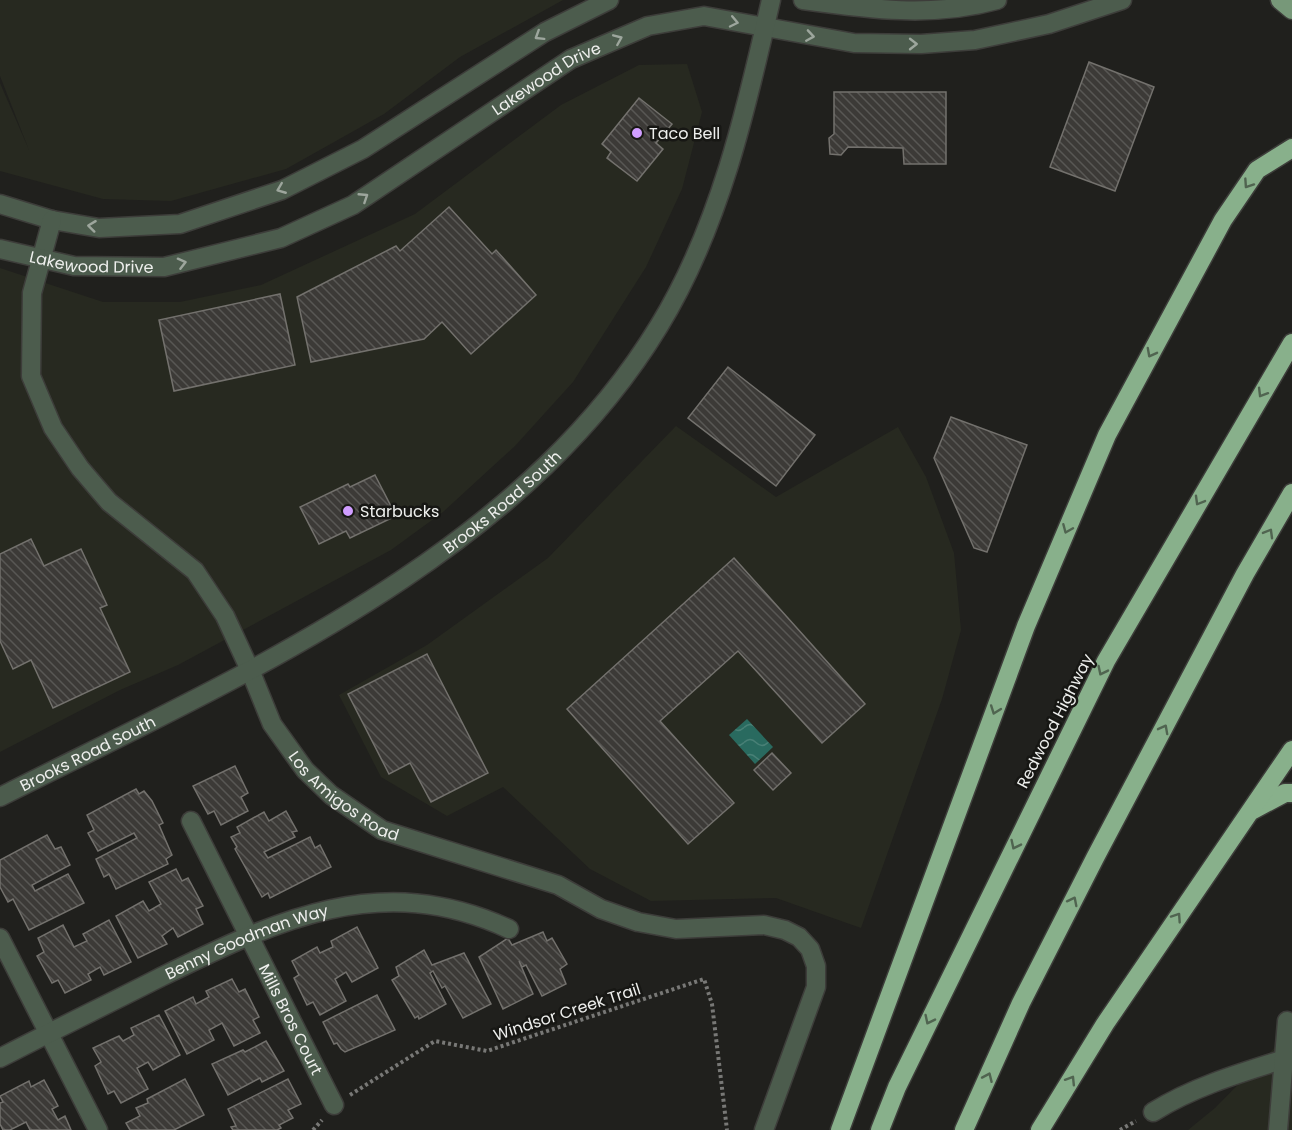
<svg xmlns="http://www.w3.org/2000/svg" width="1292" height="1130" font-family="Poppins,sans-serif">
<style>
.built{fill:#272920}
.water{fill:url(#water-waves)}
.building{fill:url(#building-back-hatch);stroke:#73716d;stroke-width:1.5}
.lines{fill:none;stroke-linecap:round;stroke-linejoin:round}
.minor-casing{stroke:#3d3d3a;stroke-width:21}
.major-casing{stroke:#3d3d3a;stroke-width:21}
.highway-casing{stroke:#3d3d3a;stroke-width:21}
.path{stroke:#787876;stroke-width:4;stroke-dasharray:3 3;stroke-linecap:butt}
.minor{stroke:#4c5c4d;stroke-width:18}
.major{stroke:#779879;stroke-width:18}
.highway{stroke:#88b08b;stroke-width:18}
.oneway{stroke:#9da69d}
.oneway2{stroke:#506450}
.poi-dot{fill:#d09dff;stroke:#171714;stroke-width:2}
.labels{text-anchor:middle;dominant-baseline:central;stroke-width:5;stroke-linejoin:round;paint-order:stroke}
.street-label{font-size:16px;fill:#eeefed;stroke:#171714}
.poi-label{font-size:16px;fill:#eeefed;stroke:#171714;text-anchor:start}
</style>
<defs>
<pattern id="water-waves" width="16" height="10" patternUnits="userSpaceOnUse" patternTransform="scale(1.5)"><rect width="16" height="10" fill="#296a5f"/><path d="M0 5q4-4 8 0t8 0" fill="none" stroke="#488076"/></pattern>
<pattern id="building-back-hatch" width="6" height="6" patternUnits="userSpaceOnUse" patternTransform="scale(1.5)"><rect width="6" height="6" fill="#3c3a37"/><path d="M-1 5l2 2M0 0l6 6M5-1l2 2" fill="none" stroke="#585754"/></pattern>
</defs>
<rect width="100%" height="100%" fill="#20201d"/>
<g class="built">
<polygon points="0,0 563,0 460,57 384,114 286,169 171,201 103,199 0,171 0,83 29,150 0,76"/>
<polygon points="687,64 702,112 682,189 646,267 573,382 515,446 443,512 391,550 178,665 120,690 0,752 0,268 103,302 180,302 261,285 415,214 561,105 639,65"/>
<polygon points="676,426 776,497 898,427 926,477 954,553 961,630 942,699 861,928 776,898 651,901 590,869 503,787 447,816 381,777 339,695 427,645 548,558"/>
<polygon points="1292,1030 1292,1130 1188,1130 1215,1108"/>
</g>
<polygon class="water" points="747,719 773,747 755,764 729,735"/>
<g class="building">
<polygon points="1089,62 1154,87 1115,191 1050,167"/>
<polygon points="834,92 946,92 946,164 904,164 903,148 848,147 841,155 830,154 829,138 834,134"/>
<polygon points="639,98 672,124 656,143 663,149 637,181 607,158 611,152 602,144"/>
<polygon points="449,207 492,254 496,250 536,295 471,354 442,322 424,339 311,362 297,297 396,246 400,251"/>
<polygon points="280,294 295,365 174,391 159,320"/>
<polygon points="728,367 815,435 776,486 688,418"/>
<polygon points="951,417 1027,445 987,552 974,548 934,458"/>
<polygon points="375,475 396,516 350,538 346,531 319,544 300,507 348,484 350,487"/>
<polygon points="31,539 44,566 81,549 107,605 100,608 130,672 53,708 31,660 13,669 0,641 0,554"/>
<polygon points="734,558 865,704 822,743 738,651 660,721 734,803 688,844 567,709"/>
<polygon points="427,654 488,773 431,802 410,763 389,774 348,694"/>
<polygon points="772,753 791,773 773,790 754,770"/>
<polygon points="235,766 248,793 241,797 248,811 221,825 214,811 208,814 193,786"/>
<polygon points="136,789 139,794 144,791 152,801 163,823 159,825 172,855 166,859 168,864 116,889 109,874 104,877 96,859 137,838 134,833 98,851 88,833 94,830 87,815"/>
<polygon points="286,811 297,831 292,832 295,837 264,852 268,858 310,837 315,848 320,845 331,867 270,898 268,893 262,897 235,849 237,847 231,837 240,833 237,827 264,812 269,821"/>
<polygon points="47,835 55,849 61,847 70,865 32,885 35,891 68,874 84,903 29,930 13,899 8,902 0,887 0,860"/>
<polygon points="176,869 182,881 188,878 203,906 196,909 203,924 178,937 173,928 162,936 167,944 138,958 116,916 143,901 149,911 161,904 149,882"/>
<polygon points="109,920 131,962 104,975 100,967 88,974 91,980 65,993 58,980 52,983 37,956 44,952 38,938 63,925 74,947 87,941 83,934"/>
<polygon points="357,927 378,968 352,982 346,972 335,979 346,1001 320,1015 313,1002 307,1005 294,978 299,975 292,961 317,947 320,953 333,947 331,941"/>
<polygon points="543,932 547,941 552,938 567,964 560,969 566,984 542,996 526,965 522,967 519,961 533,994 503,1009 479,957 508,938 512,945"/>
<polygon points="424,950 432,965 464,953 491,1004 463,1018 445,986 442,988 433,971 430,973 446,1004 419,1019 418,1016 415,1018 392,980 399,976 396,967"/>
<polygon points="232,979 239,992 245,989 259,1017 253,1020 260,1033 234,1046 222,1023 209,1030 214,1040 187,1054 165,1011 193,997 196,1004 209,997 206,991"/>
<polygon points="377,995 395,1030 345,1052 341,1049 337,1043 334,1044 323,1022"/>
<polygon points="159,1015 180,1055 153,1070 148,1062 137,1068 148,1089 121,1103 114,1091 108,1094 95,1066 101,1062 93,1048 119,1036 123,1041 134,1035 131,1028"/>
<polygon points="266,1041 284,1071 262,1082 260,1078 228,1095 212,1064 243,1050 245,1052"/>
<polygon points="185,1079 204,1115 174,1130 130,1130 126,1123 140,1116 136,1108 148,1103 147,1099"/>
<polygon points="288,1079 301,1104 288,1110 293,1118 279,1125 281,1128 277,1130 233,1130 231,1127 236,1126 228,1109"/>
<polygon points="44,1080 58,1106 52,1109 58,1120 65,1116 71,1130 30,1130 26,1122 10,1130 3,1130 0,1124 0,1103 3,1102 0,1096 29,1081 31,1087"/>
</g>
<g class="lines">
<g class="minor-casing">
<g id="minor">
<path d="M803,0C868,9 933,18 997,0"/>
<polyline points="0,204 52,220 99,228 180,224 282,190 363,149 545,32 609,0"/>
<path id="s1" d="M52,220L32,293L31,376L53,428L80,468L109,502L195,571L225,616L250,670L272,724L305,770L331,795L382,830L558,885L601,909L638,922L676,929L764,925L785,930L799,937L810,949L816,966V987L764,1130"/>
<path id="s2" d="M0,249L74,266L164,267L281,238L353,205L571,59L648,26L704,16L854,43L921,44L975,40L1049,24L1122,0"/>
<path id="s3" d="M0,797C233,679 518,558 659,326C719,228 746,111 771,0"/>
<path id="s4" d="M191,821L334,1105"/>
<polyline points="0,938 98,1130"/>
<path id="s5" d="M0,1058C52,1031 106,1005 159,978C275,921 380,869 509,929"/>
<path d="M1153,1112C1193,1087 1240,1073 1285,1059"/>
<polyline points="1278,1130 1287,1021"/>
</g>
</g>
<g class="major-casing">
<polyline id="major" points="1280,0 1292,10"/>
</g>
<g class="highway-casing">
<g id="highway">
<polyline points="1253,810 1285,793 1292,793"/>
<polyline points="840,1130 1026,626 1107,435 1223,220 1257,170 1292,148"/>
<polyline points="880,1130 897,1087 1106,661 1292,343"/>
<polyline points="964,1130 1021,1003 1096,856 1245,574 1292,493"/>
<polyline points="1040,1130 1105,1024 1292,750"/>
</g>
</g>
<g class="path">
<polyline points="350,1095 435,1041 487,1051 704,979 712,1004 727,1130"/>
<polyline points="313,1130 322,1120"/>
<polyline points="1120,1130 1136,1121"/>
</g>
<use href="#minor" class="minor"/>
<use href="#major" class="major"/>
<use href="#highway" class="highway"/>
</g>
<defs><path id="oneway-chevron" d="M-2-3.5L2.5 0L-2 3.5" fill="none" stroke-width="1.6" stroke-linecap="round" stroke-linejoin="round" transform="scale(1.5)"/></defs>
<g class="oneway">
<use href="#oneway-chevron" transform="translate(734 22) rotate(12)"/>
<use href="#oneway-chevron" transform="translate(539 36) rotate(148)"/>
<use href="#oneway-chevron" transform="translate(810 36) rotate(9)"/>
<use href="#oneway-chevron" transform="translate(618 39) rotate(-23)"/>
<use href="#oneway-chevron" transform="translate(913 44)"/>
<use href="#oneway-chevron" transform="translate(281 189) rotate(158)"/>
<use href="#oneway-chevron" transform="translate(364 197) rotate(-33)"/>
<use href="#oneway-chevron" transform="translate(92 226) rotate(-173)"/>
<use href="#oneway-chevron" transform="translate(182 263) rotate(-14)"/>
</g>
<g class="oneway2">
<use href="#oneway-chevron" transform="translate(1248 184) rotate(124)"/>
<use href="#oneway-chevron" transform="translate(1151 353) rotate(118)"/>
<use href="#oneway-chevron" transform="translate(1262 393) rotate(121)"/>
<use href="#oneway-chevron" transform="translate(1199 501) rotate(120)"/>
<use href="#oneway-chevron" transform="translate(1067 529) rotate(113)"/>
<use href="#oneway-chevron" transform="translate(1269 533) rotate(-60)"/>
<use href="#oneway-chevron" transform="translate(1102 671) rotate(116)"/>
<use href="#oneway-chevron" transform="translate(995 710) rotate(110)"/>
<use href="#oneway-chevron" transform="translate(1164 729) rotate(-62)"/>
<use href="#oneway-chevron" transform="translate(1015 845) rotate(116)"/>
<use href="#oneway-chevron" transform="translate(1073 901) rotate(-63)"/>
<use href="#oneway-chevron" transform="translate(1177 917) rotate(-56)"/>
<use href="#oneway-chevron" transform="translate(929 1020) rotate(116)"/>
<use href="#oneway-chevron" transform="translate(988 1077) rotate(-66)"/>
<use href="#oneway-chevron" transform="translate(1071 1080) rotate(-58)"/>
</g>
<g class="poi-dot">
<circle cx="637" cy="133" r="6"/>
<circle cx="348" cy="511" r="6"/>
</g>
<g class="labels">
<g class="street-label">
<text stroke="none"><textPath href="#s2" startOffset="597">Lakewood Drive</textPath></text>
<text stroke="none"><textPath href="#s2" startOffset="93">Lakewood Drive</textPath></text>
<text stroke="none"><textPath href="#s3" startOffset="584">Brooks Road South</textPath></text>
<text transform="translate(1055 721) rotate(-63)">Redwood Highway</text>
<text stroke="none"><textPath href="#s3" startOffset="98">Brooks Road South</textPath></text>
<text stroke="none"><textPath href="#s1" startOffset="694">Los Amigos Road</textPath></text>
<text stroke="none"><textPath href="#s5" startOffset="273">Benny Goodman Way</textPath></text>
<text transform="translate(567 1012) rotate(-18)">Windsor Creek Trail</text>
<text stroke="none"><textPath href="#s4" startOffset="222">Mills Bros Court</textPath></text>
</g>
<g class="poi-label">
<text x="649" y="133">Taco Bell</text>
<text x="360" y="511">Starbucks</text>
</g>
</g>
</svg>
